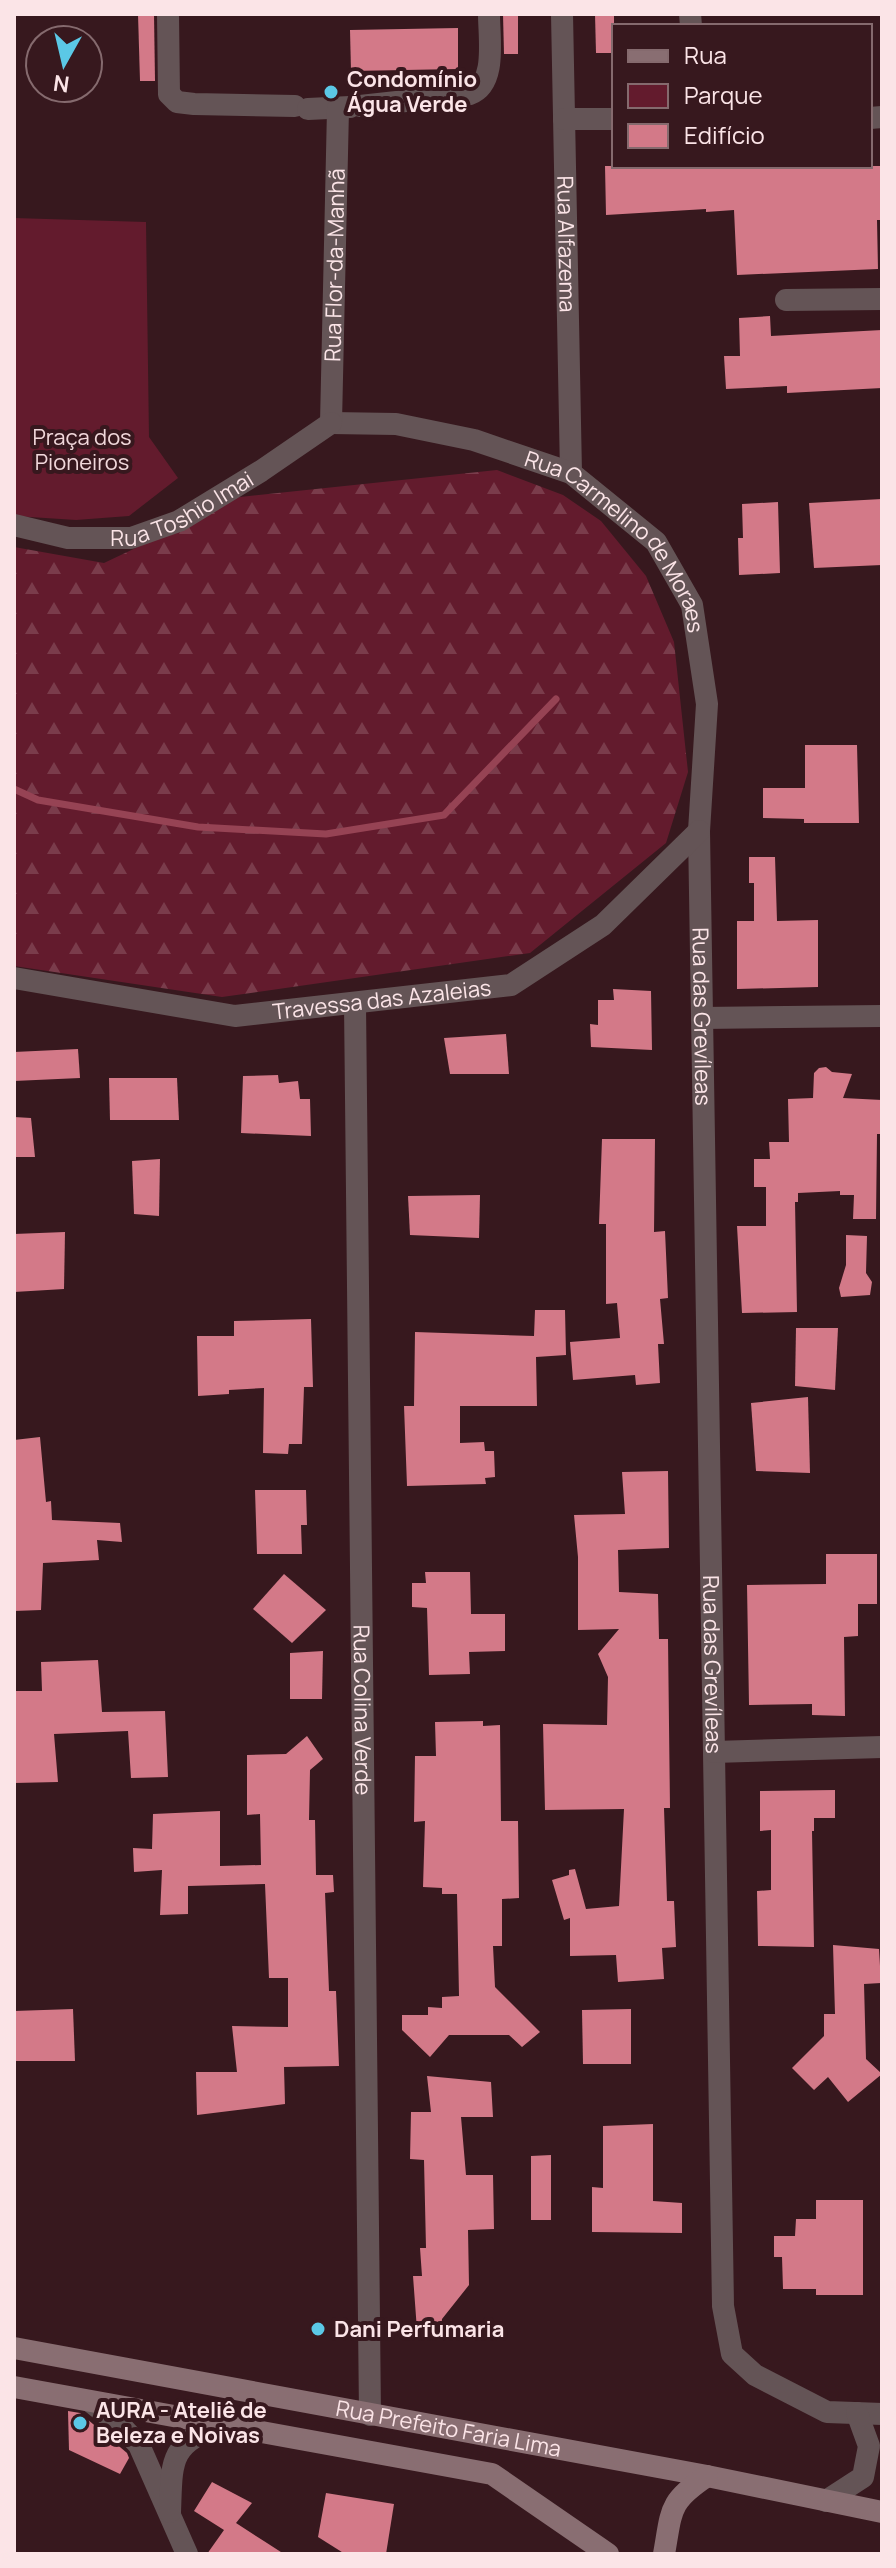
<svg xmlns="http://www.w3.org/2000/svg" width="896" height="2568" font-family="Manrope,sans-serif">
<style>
.forest{fill:url(#forest-firs)}
.park{fill:#631b2d}
.lines{fill:none;stroke-linecap:round;stroke-linejoin:round}
.stream{stroke:#964354;stroke-width:7}
.building{fill:#d37988}
.minor{stroke:#645456;stroke-width:22}
.secondary{stroke:#896e72;stroke-width:22}
.poi-dot{fill:#5bc8e6;stroke:#37181e;stroke-width:3}
.labels{text-anchor:middle;dominant-baseline:central;stroke-width:8;stroke-linejoin:round;paint-order:stroke}
.poi-label{font-size:22px;font-weight:bold;fill:#fbe4e7;stroke:#37181e;text-anchor:start}
.street-label{font-size:22px;fill:#fbe4e7;stroke:#37181e}
.park-label{font-size:22px;fill:#f1d8db;stroke:#37181e}
</style>
<defs>
<pattern id="forest-firs" width="22" height="20" patternUnits="userSpaceOnUse" patternTransform="scale(2)"><rect width="22" height="20" fill="#631b2d"/><path d="M5 1l3.5 6h-7zM16 11l3.5 6h-7z" fill="#7a3c4b"/></pattern>
</defs>
<rect width="100%" height="100%" fill="#37181e"/>
<polygon class="forest" points="497,470 563,495 601,521 646,576 674,642 688,772 666,843 530,953 222,997 14,966 14,547 104,563 201,517 231,498"/>
<polygon class="park" points="14,218 146,222 149,437 178,478 129,516 76,520 14,516"/>
<g class="lines">
<polyline class="stream" points="14,789 38,800 198,827 326,834 444,815 556,699"/>
</g>
<g class="building">
<polygon points="138,14 154,14 155,81 140,81"/>
<polygon points="503,14 518,14 518,54 504,54"/>
<polygon points="595,14 614,14 614,53 596,53"/>
<polygon points="458,28 458,69 351,71 350,30"/>
<polygon points="605,166 882,166 882,220 877,220 878,269 737,275 734,210 706,212 706,209 606,215"/>
<polygon points="770,316 771,336 882,330 882,388 787,393 787,386 726,389 724,356 740,356 739,318"/>
<polygon points="882,499 882,565 814,568 809,503"/>
<polygon points="778,502 780,573 739,575 738,538 743,538 742,504"/>
<polygon points="805,745 857,745 859,823 804,823 804,819 763,818 763,788 805,788"/>
<polygon points="749,857 775,857 777,921 818,920 818,987 737,989 737,921 754,921 754,883 749,883"/>
<polygon points="613,989 651,991 652,1050 591,1047 590,1024 598,1025 598,1000 614,1000"/>
<polygon points="506,1034 509,1074 450,1074 444,1038"/>
<polygon points="78,1049 80,1078 14,1081 14,1052"/>
<polygon points="826,1067 832,1072 852,1074 843,1098 882,1100 882,1134 877,1134 876,1219 853,1219 854,1195 840,1195 840,1191 798,1193 798,1202 795,1202 797,1312 742,1313 737,1226 766,1226 766,1187 754,1187 754,1159 770,1159 769,1142 789,1142 788,1099 813,1098 814,1073 819,1068"/>
<polygon points="278,1075 279,1083 298,1081 300,1099 310,1099 311,1136 241,1133 243,1076"/>
<polygon points="109,1078 177,1078 179,1120 110,1120"/>
<polygon points="14,1117 31,1118 35,1157 14,1157"/>
<polygon points="602,1139 655,1139 654,1232 665,1231 668,1298 660,1299 664,1344 658,1344 660,1383 636,1385 635,1375 573,1380 570,1342 620,1338 617,1303 606,1304 606,1224 599,1224"/>
<polygon points="160,1159 159,1216 134,1214 132,1161"/>
<polygon points="480,1195 479,1238 410,1235 408,1196"/>
<polygon points="65,1232 64,1289 14,1292 14,1234"/>
<polygon points="846,1235 867,1236 866,1273 872,1282 870,1295 841,1297 839,1288 846,1265"/>
<polygon points="535,1310 565,1310 566,1355 536,1357 537,1406 460,1406 460,1443 484,1442 485,1451 494,1451 495,1477 485,1478 486,1484 407,1486 404,1406 414,1406 415,1332 534,1336"/>
<polygon points="311,1319 313,1387 304,1387 302,1444 289,1444 288,1454 263,1453 264,1388 229,1390 229,1394 198,1396 197,1336 234,1336 234,1321"/>
<polygon points="796,1328 838,1328 835,1390 795,1386"/>
<polygon points="808,1397 810,1473 756,1471 751,1403"/>
<polygon points="40,1437 46,1502 51,1501 52,1520 120,1523 122,1542 97,1540 99,1560 43,1563 41,1610 14,1611 14,1440"/>
<polygon points="668,1471 669,1548 618,1550 619,1592 658,1594 659,1639 668,1639 670,1808 664,1808 667,1901 674,1901 676,1947 662,1948 664,1979 618,1982 616,1955 570,1956 570,1918 564,1920 552,1880 569,1875 569,1870 575,1869 586,1909 619,1906 624,1809 545,1810 543,1724 607,1725 608,1677 598,1654 619,1629 578,1630 578,1557 574,1515 625,1514 622,1472"/>
<polygon points="255,1490 306,1490 307,1525 301,1525 302,1554 257,1554"/>
<polygon points="826,1554 877,1554 877,1604 858,1604 858,1636 844,1637 845,1716 812,1715 812,1704 749,1705 747,1585 826,1584"/>
<polygon points="425,1572 470,1572 471,1614 505,1614 505,1651 469,1652 470,1674 429,1675 427,1608 412,1607 412,1583 426,1583"/>
<polygon points="284,1574 326,1610 292,1643 253,1609"/>
<polygon points="323,1651 322,1699 290,1699 290,1653"/>
<polygon points="98,1660 102,1712 165,1711 168,1777 131,1778 128,1731 54,1734 58,1782 14,1783 14,1691 42,1691 41,1662"/>
<polygon points="483,1721 483,1726 500,1725 501,1821 518,1821 519,1898 502,1899 502,1946 493,1946 495,1987 540,2032 522,2047 509,2035 449,2035 430,2057 402,2030 402,2015 428,2015 428,2007 442,2008 442,1997 459,1996 457,1894 442,1894 442,1888 423,1887 425,1821 414,1822 415,1756 436,1756 435,1722"/>
<polygon points="307,1736 323,1759 310,1770 309,1820 315,1820 316,1875 333,1875 334,1892 325,1893 329,1991 336,1991 339,2066 284,2067 285,2104 197,2115 196,2072 237,2072 232,2026 288,2027 288,1978 269,1978 265,1884 188,1886 188,1914 160,1915 162,1870 134,1872 133,1848 152,1849 153,1814 220,1811 220,1866 261,1865 260,1814 247,1815 247,1755 286,1754"/>
<polygon points="835,1790 835,1818 814,1818 814,1831 812,1831 814,1947 758,1946 757,1891 771,1890 771,1830 760,1831 760,1791"/>
<polygon points="833,1945 879,1949 881,1983 864,1984 866,2059 882,2074 848,2102 828,2077 814,2090 792,2068 824,2036 824,2014 835,2014"/>
<polygon points="73,2009 75,2061 14,2061 14,2011"/>
<polygon points="631,2009 631,2064 583,2064 582,2010"/>
<polygon points="427,2076 491,2082 493,2117 461,2117 466,2175 493,2175 494,2229 468,2230 469,2285 442,2319 441,2330 417,2330 413,2276 422,2276 420,2248 426,2248 424,2160 410,2159 411,2112 431,2112"/>
<polygon points="653,2124 653,2201 682,2203 682,2233 592,2232 592,2187 603,2188 603,2126"/>
<polygon points="551,2155 551,2220 531,2220 531,2156"/>
<polygon points="816,2200 863,2200 863,2295 816,2295 816,2289 783,2289 782,2257 774,2257 774,2236 795,2236 796,2219 816,2219"/>
<polygon points="68,2411 80,2413 127,2453 129,2458 120,2474 69,2450"/>
<polygon points="212,2482 252,2503 236,2523 284,2554 207,2554 224,2530 194,2511"/>
<polygon points="326,2493 394,2504 386,2554 345,2554 318,2537"/>
</g>
<g class="lines">
<g class="minor">
<polyline points="168,14 169,94 177,102 194,104 295,106"/>
<path id="s1" d="M562,14L571,473"/>
<polyline points="690,14 691,26"/>
<path d="M360,106L470,94C497,84 489,39 489,14"/>
<polyline points="308,109 350,107"/>
<polyline points="870,118 882,117"/>
<polyline points="564,119 614,119"/>
<polyline points="786,300 882,299"/>
<path id="s2" d="M331,423L396,424L474,440L571,473L656,542L692,605L707,704L699,831L723,2306L732,2354L755,2375L827,2412L882,2414"/>
<path id="s3" d="M331,423L338,109"/>
<path id="s4" d="M14,525L68,538H131L179,521L261,471L331,423"/>
<path id="s5" d="M14,978L235,1016L511,985L603,925L699,831"/>
<path id="s6" d="M355,1004L370,2415"/>
<polyline points="702,1018 882,1016"/>
<polyline points="714,1752 882,1747"/>
<polyline points="91,2402 122,2427 139,2445 187,2554"/>
<polyline points="826,2501 863,2477 869,2446 857,2413"/>
<path d="M170,2512C172,2464 168,2443 220,2426"/>
</g>
<g class="secondary">
<path id="s7" d="M14,2348L707,2476L882,2512"/>
<polyline points="14,2387 492,2474 608,2554"/>
<path d="M664,2554C672,2510 668,2502 707,2476"/>
</g>
</g>
<g class="poi-dot">
<circle cx="331" cy="92" r="8"/>
<circle cx="318" cy="2329" r="8"/>
<circle cx="80" cy="2423" r="8"/>
</g>
<g class="labels">
<g class="poi-label">
<text x="347" y="79">Condomínio<tspan x="347" dy="25">Água Verde</tspan></text>
<text x="334" y="2329">Dani Perfumaria</text>
<text x="96" y="2410">AURA - Ateliê de<tspan x="96" dy="25">Beleza e Noivas</tspan></text>
</g>
<g class="street-label">
<text stroke="none"><textPath href="#s1" startOffset="230">Rua Alfazema</textPath></text>
<text stroke="none"><textPath href="#s3" startOffset="158">Rua Flor-da-Manhã</textPath></text>
<text stroke="none"><textPath href="#s4" startOffset="176">Rua Toshio Imai</textPath></text>
<text stroke="none"><textPath href="#s2" startOffset="328">Rua Carmelino de Moraes</textPath></text>
<text stroke="none"><textPath href="#s5" startOffset="372">Travessa das Azaleias</textPath></text>
<text stroke="none"><textPath href="#s2" startOffset="842">Rua das Grevíleas</textPath></text>
<text stroke="none"><textPath href="#s2" startOffset="1490">Rua das Grevíleas</textPath></text>
<text stroke="none"><textPath href="#s6" startOffset="706">Rua Colina Verde</textPath></text>
<text stroke="none"><textPath href="#s7" startOffset="442">Rua Prefeito Faria Lima</textPath></text>
</g>
<g class="park-label">
<text x="82" y="437">Praça dos<tspan x="82" dy="25">Pioneiros</tspan></text>
</g>
</g>
<rect width="896" height="2568" fill="none" stroke="#fbe4e7" stroke-width="32"/>
<rect x="612" y="24" width="260" height="144" fill="#37181e" stroke="#856a6e" stroke-width="2"/>
<rect x="628" y="50" width="40" height="12" fill="#896e72" stroke="#856a6e" stroke-width="2"/>
<text x="684" y="64" font-size="24" fill="#fbe4e7">Rua</text>
<rect x="628" y="84" width="40" height="24" fill="#631b2d" stroke="#856a6e" stroke-width="2"/>
<text x="684" y="104" font-size="24" fill="#fbe4e7">Parque</text>
<rect x="628" y="124" width="40" height="24" fill="#d37988" stroke="#856a6e" stroke-width="2"/>
<text x="684" y="144" font-size="24" fill="#fbe4e7">Edifício</text>
<g transform="translate(64 64) rotate(188)"><circle r="38" fill="#37181e" stroke="#856a6e" stroke-width="2"/>
<path d="M0-6L14 30L0 20L-14 30Z" fill="#5bc8e6"/>
<text y="-12" font-size="22" font-weight="bold" text-anchor="middle" fill="#fbe4e7">N</text>
</g>
</svg>
